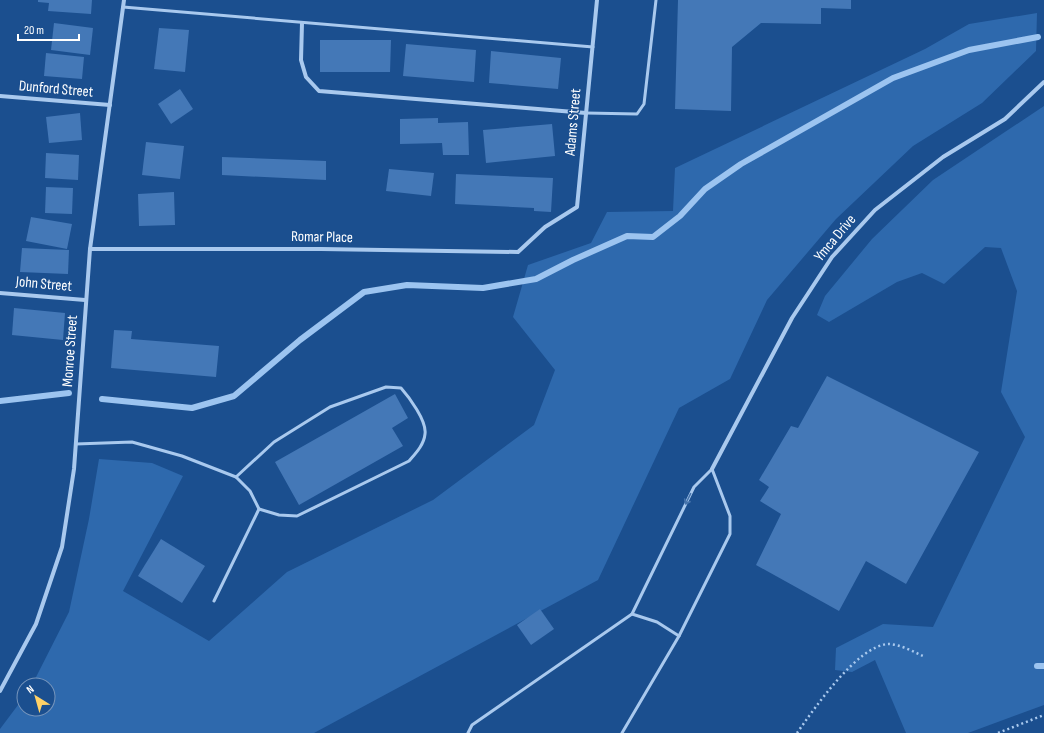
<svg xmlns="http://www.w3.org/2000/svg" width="1044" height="733" font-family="'Sofia Sans Condensed',sans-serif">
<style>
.green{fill:#2e69ad}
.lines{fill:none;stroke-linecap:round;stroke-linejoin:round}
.stream{stroke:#9cc4f0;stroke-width:6}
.building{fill:#4478b7}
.path{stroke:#a9c9ee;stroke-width:2.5;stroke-dasharray:2 3;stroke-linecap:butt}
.service{stroke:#a9c9ee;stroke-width:3}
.minor{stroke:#a9c9ee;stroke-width:4}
.oneway{stroke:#4674ac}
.labels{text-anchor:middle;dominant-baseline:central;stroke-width:3;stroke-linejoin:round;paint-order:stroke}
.street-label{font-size:15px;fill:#fff;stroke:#1b4f8f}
</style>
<rect width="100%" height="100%" fill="#1b4f8f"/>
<g class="green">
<polygon points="1037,13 1036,51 982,103 913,146 836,219 767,300 730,379 679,408 598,580 314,733 0,733 0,729 24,697 24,709 48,709 48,685 32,685 69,612 89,519 99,459 152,463 183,476 123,591 209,641 287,572 433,500 534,425 555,370 513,317 528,265 591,243 607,212 673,211 675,168 925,49 969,24"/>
<polygon points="1044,106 1044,705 968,733 906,733 875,660 852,672 835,670 836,648 883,624 933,627 1025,437 1001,392 1017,291 1001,248 985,247 944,284 922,273 897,282 829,322 817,315 825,296 872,239 933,180"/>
</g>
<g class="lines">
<g class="stream">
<polyline points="102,399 192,408 234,396 300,340 364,292 407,285 483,288 536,279 573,260 627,236 653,237 680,216 705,189 741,164 893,78 969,50 1038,37"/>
<polyline points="0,401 69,393"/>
<polyline points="1037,666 1044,666"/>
</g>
</g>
<g class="building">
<polygon points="38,0 92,0 91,14 48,11 49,3 38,2"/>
<polygon points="678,0 851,0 851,9 821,8 821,24 761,23 732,47 731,111 675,109"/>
<polygon points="54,23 93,28 90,55 51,50"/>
<polygon points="159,28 189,30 185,72 154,69"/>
<polygon points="320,40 391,40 390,72 320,72"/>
<polygon points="406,44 476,50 474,82 403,76"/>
<polygon points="491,51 561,58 558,89 489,83"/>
<polygon points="46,53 84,57 82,79 44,76"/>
<polygon points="180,89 193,109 171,124 158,104"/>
<polygon points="80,113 82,140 49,143 46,117"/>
<polygon points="438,118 438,123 468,122 469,155 443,155 442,143 400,144 400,119"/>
<polygon points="552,124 555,156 486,163 483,130"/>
<polygon points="146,142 184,146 180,179 142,175"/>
<polygon points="46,153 79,155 78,180 45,178"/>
<polygon points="222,157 326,161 326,180 222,175"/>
<polygon points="389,169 434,173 431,196 386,191"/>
<polygon points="456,174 553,178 551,212 534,211 534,208 455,204"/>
<polygon points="46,187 73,188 72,214 45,213"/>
<polygon points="174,192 175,225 139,226 138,194"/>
<polygon points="31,217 72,224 67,249 26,241"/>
<polygon points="22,248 69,250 68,274 20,272"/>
<polygon points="14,308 65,313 63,340 12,335"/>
<polygon points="114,330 132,331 131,339 219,346 216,377 111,368"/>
<polygon points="827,376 979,452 906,584 866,561 839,611 756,565 781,514 760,501 769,487 759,480 791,426 798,428"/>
<polygon points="395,394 408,418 392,428 403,446 299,505 275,462"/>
<polygon points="161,539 205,566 182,603 138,576"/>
<polygon points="540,609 554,629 531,645 517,625"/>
</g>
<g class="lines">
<g class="path">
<path d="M797,733C814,709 857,646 888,644C899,644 912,651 923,656"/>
<polyline points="998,733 1044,715"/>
</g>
<g class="service">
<polyline points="123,7 593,47"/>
<polyline points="586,113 637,114 644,104 656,0"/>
<polyline points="76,444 132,442 182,456 236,477 250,491 259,509 214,601"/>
<path d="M236,477L274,442L330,407L386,387L401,388C409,397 427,421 425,434C424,445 415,454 409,461L297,516L279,515L259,509"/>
<polyline points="468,733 472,725 632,614 657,622 679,636"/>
<polyline points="622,733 679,636 730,534 730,516 712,469 694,487 632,614"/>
</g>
<g class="minor">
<polyline points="302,23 301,60 306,77 319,91 586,113"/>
<polyline points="0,96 110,105"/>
<polyline points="90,249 321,249 518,252 545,227 577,207 597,0"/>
<polyline points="0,293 85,300"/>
<polyline points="712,469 792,318 832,257 875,210 943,157 1005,119 1044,82"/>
<polyline points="0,691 36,624 62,547 74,469 90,249 124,0"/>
</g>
</g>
<defs><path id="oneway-shaft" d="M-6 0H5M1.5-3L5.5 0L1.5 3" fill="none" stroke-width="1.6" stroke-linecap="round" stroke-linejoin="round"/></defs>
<use class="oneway" href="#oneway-shaft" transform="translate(688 499) rotate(116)"/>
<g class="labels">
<g class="street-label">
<text transform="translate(56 89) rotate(5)">Dunford Street</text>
<text transform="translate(573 122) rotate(-85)">Adams Street</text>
<text transform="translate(322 237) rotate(1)">Romar Place</text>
<text transform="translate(835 238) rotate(-50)">Ymca Drive</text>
<text transform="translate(44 284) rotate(5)">John Street</text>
<text transform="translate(70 351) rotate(-86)">Monroe Street</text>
</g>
</g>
<g transform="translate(36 697) rotate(323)"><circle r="19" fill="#1b4f8f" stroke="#7695bc"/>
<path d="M0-3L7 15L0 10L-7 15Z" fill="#ffd166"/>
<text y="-6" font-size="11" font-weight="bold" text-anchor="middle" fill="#ffffff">N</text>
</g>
<path d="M18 34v6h61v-6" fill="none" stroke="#ffffff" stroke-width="2"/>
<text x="24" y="34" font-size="12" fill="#ffffff" stroke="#1b4f8f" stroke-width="3" paint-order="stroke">20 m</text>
</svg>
